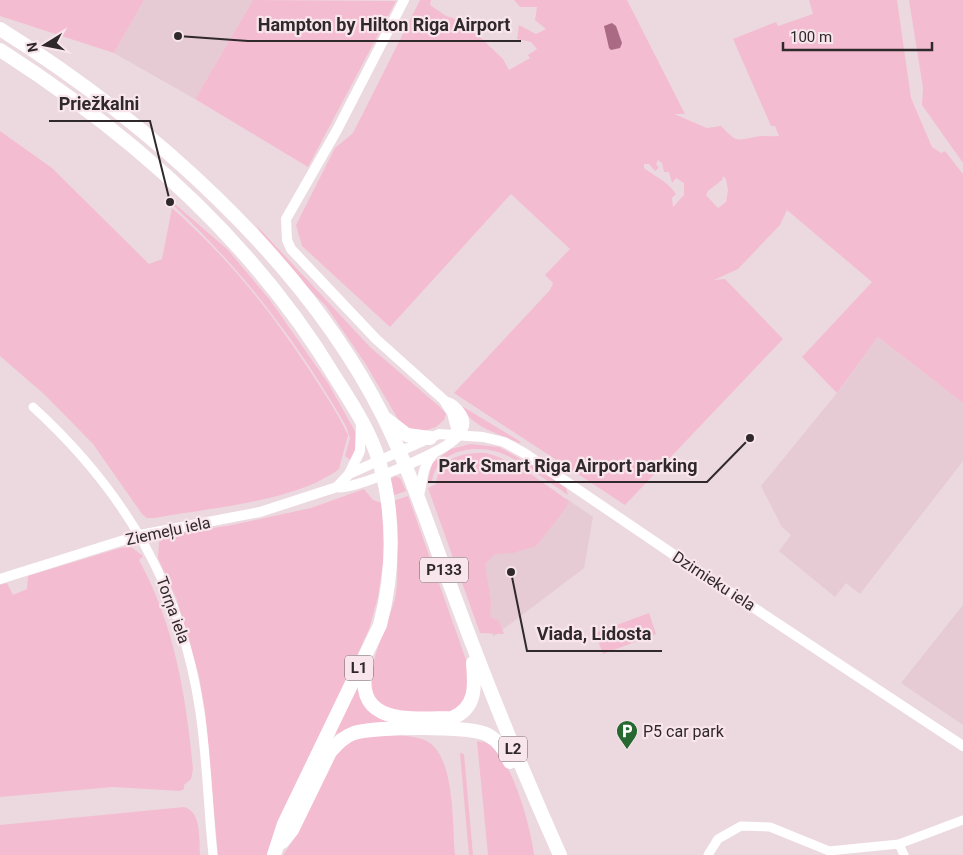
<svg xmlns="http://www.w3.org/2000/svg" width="963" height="855" font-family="Roboto,sans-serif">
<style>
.built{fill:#e6cbd4}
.green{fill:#f4bcd1;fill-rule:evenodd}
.water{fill:#ab6a84}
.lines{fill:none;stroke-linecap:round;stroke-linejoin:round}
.minor{stroke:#fff;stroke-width:9}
.tertiary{stroke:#fff;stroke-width:10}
.primary{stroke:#fff;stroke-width:14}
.labels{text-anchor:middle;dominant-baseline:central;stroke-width:4.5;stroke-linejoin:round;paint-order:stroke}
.shield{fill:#f9e6ec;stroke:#6c6265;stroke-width:1}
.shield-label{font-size:15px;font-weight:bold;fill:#30292b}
.street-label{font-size:16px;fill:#30292b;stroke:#f9e6ec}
.poi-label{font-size:16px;fill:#30292b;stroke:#f9e6ec;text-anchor:start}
.leader{fill:none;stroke:#30292b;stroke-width:2}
.callout-dot{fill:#30292b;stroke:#f9e6ec;stroke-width:2}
.callout-label{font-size:18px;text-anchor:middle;font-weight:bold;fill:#30292b;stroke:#f9e6ec;stroke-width:4.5;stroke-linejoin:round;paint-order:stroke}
</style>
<rect width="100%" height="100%" fill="#ecd9df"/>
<g class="built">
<polygon points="144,0 253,0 195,99 114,53"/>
<polygon points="878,337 963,403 963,461 860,594 846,583 835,597 779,551 791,535 782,527 761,486 841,388"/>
<polygon points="567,499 593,517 584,568 493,637 478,554"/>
<polygon points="963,605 963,725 901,683"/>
</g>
<g class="green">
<polygon points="0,0 144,0 114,53 0,16"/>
<polygon points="253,0 396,1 308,167 195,99"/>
<path d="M420,0H431L430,5L446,16L463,21L503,59L509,70L530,58L528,55L537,49L531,42L517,39L519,25L536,34L546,29L535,20L537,7H520L514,0H627L685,114H674L707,128L721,126C737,142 734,141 755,137C762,135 771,137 779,136L775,126H771L733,39L776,22L778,26L813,14L809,0H897L911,98L932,147L941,153L945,151L963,174V403L878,337L837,393L802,357L872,282L787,210L780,225L738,269L714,280L725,279L783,339L625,505L454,393L550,290L553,283L545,275L570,249L511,194L390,327L302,246L296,225L335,148L353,133ZM658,160L662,163L664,172H669L672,183L676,178L684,183V195L673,207L672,198L676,194C667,181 656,177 644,168V164H649L655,171L659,168L656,164ZM723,176L726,179L728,190L726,202L718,208L706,195L708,191L722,180Z"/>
<polygon points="909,0 963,0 963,163 922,105 923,88"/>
<path d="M0,131L52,168L149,264L162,259L172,208C224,254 268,307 306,365C321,388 336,410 348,435L339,469C296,502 207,508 155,518H147L142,514L93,444L45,395L0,356Z"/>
<path d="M175,204L228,250L270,300L328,383L356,433L357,441L353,462L345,456L350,438L346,426C297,341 245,273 174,206Z"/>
<polygon points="256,225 370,347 440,407 446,414 444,420 436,427 424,431 406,428 398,419 365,363 326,306 305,285 264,237"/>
<path d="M460,405L521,442L519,443C496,432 474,429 460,405Z"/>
<path d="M470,444L499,447L535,467L532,471C521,463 510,456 498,452C472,444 436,451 432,482L427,484L432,463L451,449Z"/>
<path d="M486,453C517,461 543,483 569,501L566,508L536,546L513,553L495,554L485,564L491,602L490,617L499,621L504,634L480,633L428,488L436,484C438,457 464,452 486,453Z"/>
<polygon points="539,469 566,488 568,495 536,473"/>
<polygon points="395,476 400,478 406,491 392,496 390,480"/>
<polygon points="364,489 373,500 382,503 384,556 378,597 369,629 267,855 218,855 205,711 199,676 177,600 158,558 159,542 167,535 232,525 311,508"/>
<path d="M408,496L470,671L472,685L458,710C438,715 413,718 394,710C390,709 383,707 380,705C354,683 392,621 396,593C400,567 394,529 393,501Z"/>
<path d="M131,547L143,556L139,560C175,626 186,696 193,769L191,779L184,785V789L180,791L113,787L0,797V585L7,583L13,595L27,589L28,576L120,548Z"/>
<polygon points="649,613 656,634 603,654 595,633"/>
<polygon points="358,686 360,686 365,702 441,722 350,728 334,735"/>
<path d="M388,734C399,735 411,736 422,739C456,749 452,825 455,855H283L294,839L330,761L349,740Z"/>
<path d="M477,741C484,742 490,743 495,748C515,772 530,824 534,855H488Z"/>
<polygon points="460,753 464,754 473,855 469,855"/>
<path d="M184,807C202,811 199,841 200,855H0V825Z"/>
</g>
<polygon class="water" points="612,23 616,26 622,43 620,48 611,50 609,48 604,26"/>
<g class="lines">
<g class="minor">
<path d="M33,407C125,491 182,588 200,712C207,759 208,808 213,855"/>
<polyline points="899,844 904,855"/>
<polyline points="708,855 718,839 741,826 770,827 829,851 899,844 963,820"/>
</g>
<g class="tertiary">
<polyline points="445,402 452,413 458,436"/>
<polyline points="349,474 360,451 361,424"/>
<polyline points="337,487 349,474 439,434 483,437 504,442 524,453 686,563 963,746"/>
<path d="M418,498C424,481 420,470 433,454"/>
<path d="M0,579L140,535L260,512L337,487C350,492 436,454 450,443C459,437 469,426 462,415C458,408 452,403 445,401L376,339L291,249L287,240L286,219L337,130L404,0"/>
</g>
<g class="primary">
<path d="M0,29C147,121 304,259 383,416C412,474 432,538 455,598C487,685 522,770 560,855"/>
<path d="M0,50C133,135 253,241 335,377C352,404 370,431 379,461C395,514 394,572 380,625L284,824L274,855"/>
<polyline points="386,419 407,435 430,438"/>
<path d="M367,662C351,727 410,718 452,718C477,708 475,685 473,663"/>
<path d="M282,842L292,830L330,752C337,744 343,737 354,733C374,727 471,725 488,735C500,742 505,751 510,762"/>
</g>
</g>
<defs>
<g id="parking-pin" transform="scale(1.125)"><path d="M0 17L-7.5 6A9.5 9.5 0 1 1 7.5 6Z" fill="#276832" stroke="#f9e6ec"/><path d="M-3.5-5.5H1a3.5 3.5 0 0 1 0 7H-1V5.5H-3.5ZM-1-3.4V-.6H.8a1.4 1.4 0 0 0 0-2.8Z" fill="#fff"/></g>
</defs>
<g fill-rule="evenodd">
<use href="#parking-pin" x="627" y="731"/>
</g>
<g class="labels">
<g class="shield">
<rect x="420" y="557.5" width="48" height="25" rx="4"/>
<rect x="345" y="655.5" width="28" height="25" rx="4"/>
<rect x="499" y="736.5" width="28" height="25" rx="4"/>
</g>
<g class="shield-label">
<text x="444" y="570">P133</text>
<text x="359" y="668">L1</text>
<text x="513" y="749">L2</text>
</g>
<g class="street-label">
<text transform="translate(168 531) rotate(-12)">Ziemeļu iela</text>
<text transform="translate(714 581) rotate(33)">Dzirnieku iela</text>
<text transform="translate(173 610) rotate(70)">Torņa iela</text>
</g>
<g class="poi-label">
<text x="643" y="731">P5 car park</text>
</g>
</g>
<path class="leader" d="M178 36L248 41H521M170 202L150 121H49M750 438L707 482H428M511 572L527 651H662"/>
<g class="callout-dot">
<circle cx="178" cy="36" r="5"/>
<circle cx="170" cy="202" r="5"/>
<circle cx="750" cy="438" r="5"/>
<circle cx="511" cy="572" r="5"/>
</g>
<g class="callout-label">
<text x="384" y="31">Hampton by Hilton Riga Airport</text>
<text x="99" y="110">Priežkalni</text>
<text x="568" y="472">Park Smart Riga Airport parking</text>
<text x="594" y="640">Viada, Lidosta</text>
</g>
<g transform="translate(45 45) rotate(260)" stroke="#f9e6ec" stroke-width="4" paint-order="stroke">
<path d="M0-4L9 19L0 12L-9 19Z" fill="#30292b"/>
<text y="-8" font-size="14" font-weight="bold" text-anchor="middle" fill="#30292b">N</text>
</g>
<path d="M783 42v8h149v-8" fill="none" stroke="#30292b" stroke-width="2.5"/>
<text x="790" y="42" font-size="15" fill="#30292b" stroke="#f9e6ec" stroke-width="4" paint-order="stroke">100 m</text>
</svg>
